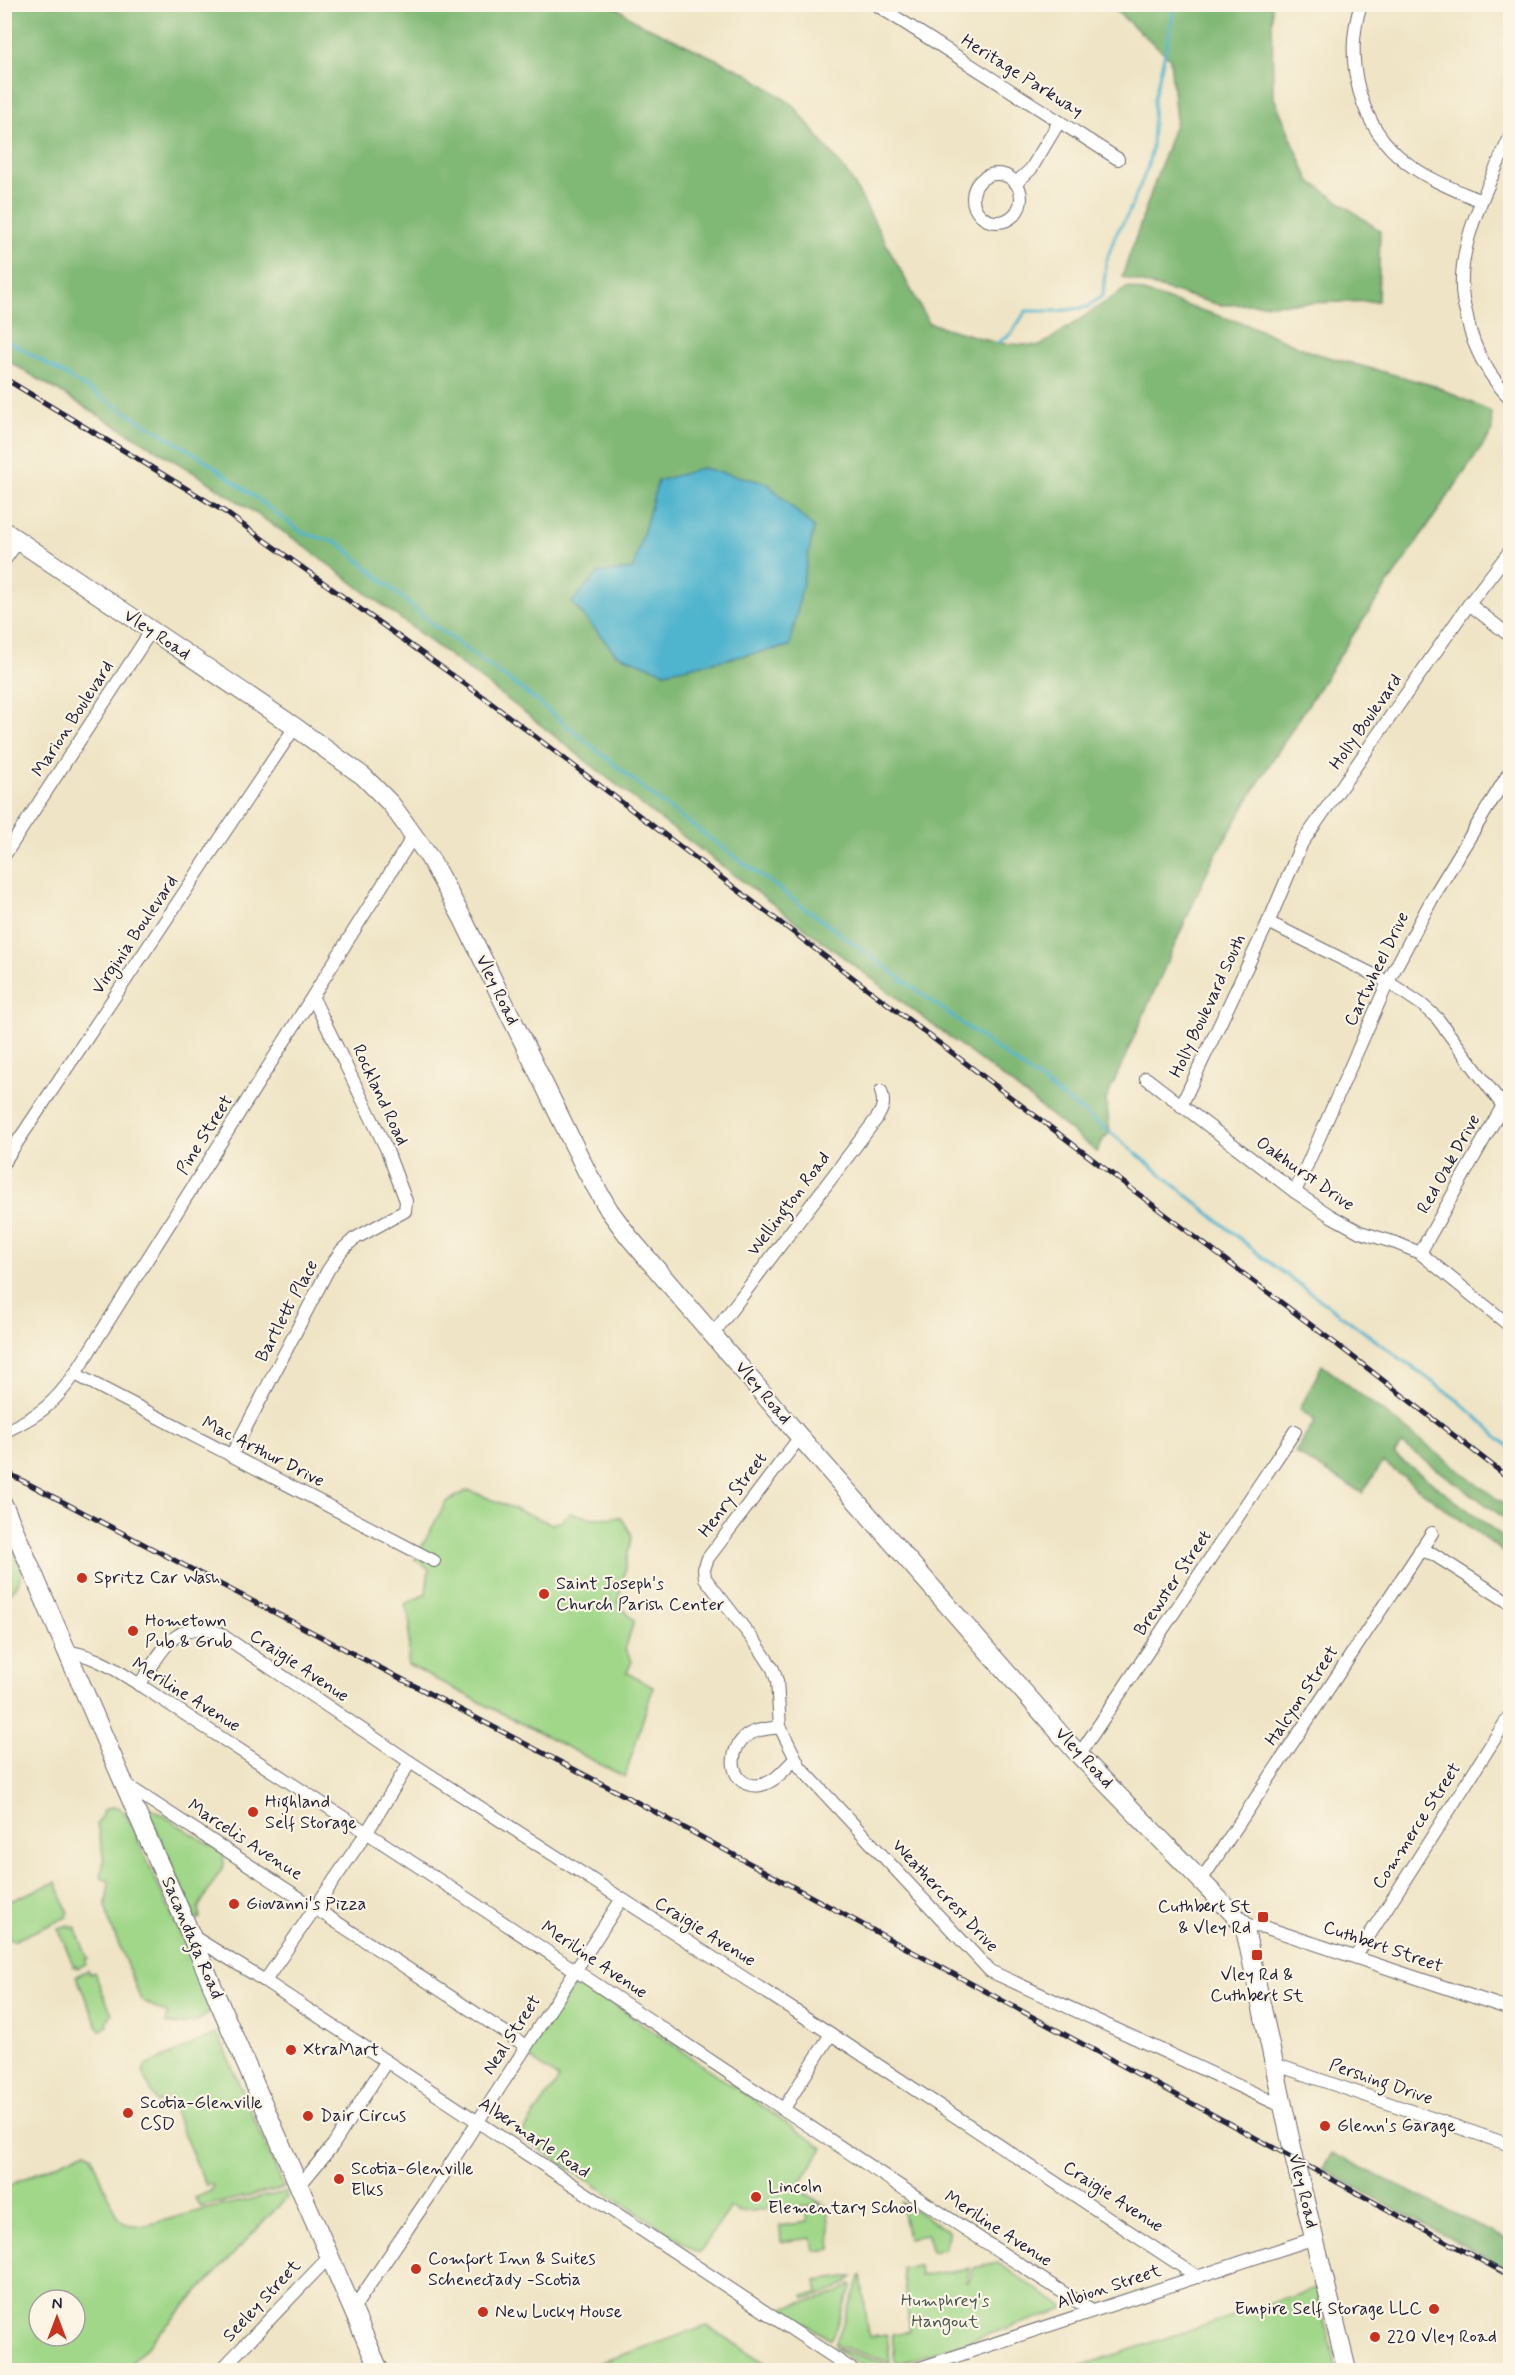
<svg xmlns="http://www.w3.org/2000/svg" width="1515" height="2375" font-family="Mynerve,sans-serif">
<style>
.green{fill:#a0d789;stroke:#617c62;stroke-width:1.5;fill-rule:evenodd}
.forest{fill:#80b875;stroke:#516d58;stroke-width:1.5}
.water{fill:#4fb4ce;stroke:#386b84;stroke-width:1.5}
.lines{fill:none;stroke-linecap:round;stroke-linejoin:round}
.stream{stroke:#4fb4ce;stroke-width:3}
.street-casing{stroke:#6a666b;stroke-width:14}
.secondary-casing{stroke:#6a666b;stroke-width:20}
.street{stroke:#fff;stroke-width:12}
.secondary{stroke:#fff;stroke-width:18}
.rail-casing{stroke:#22223b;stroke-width:5}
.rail{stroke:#fcf5e5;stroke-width:3;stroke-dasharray:9;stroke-linecap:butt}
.poi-dot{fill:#c8321e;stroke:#fcf5e5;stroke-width:2}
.labels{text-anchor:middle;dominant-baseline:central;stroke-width:4.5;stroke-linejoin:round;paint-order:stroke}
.street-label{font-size:18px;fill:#22223b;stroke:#fcf5e5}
.poi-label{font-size:18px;fill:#22223b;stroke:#fcf5e5;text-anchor:start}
.park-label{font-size:18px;fill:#485852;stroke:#fcf5e5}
</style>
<rect width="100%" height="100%" fill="#fcf5e5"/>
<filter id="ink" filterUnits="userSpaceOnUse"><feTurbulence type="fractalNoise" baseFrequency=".0167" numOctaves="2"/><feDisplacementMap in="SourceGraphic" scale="12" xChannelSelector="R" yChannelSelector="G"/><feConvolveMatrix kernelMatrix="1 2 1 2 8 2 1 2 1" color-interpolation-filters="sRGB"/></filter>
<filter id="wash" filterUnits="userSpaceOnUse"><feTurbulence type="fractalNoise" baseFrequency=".008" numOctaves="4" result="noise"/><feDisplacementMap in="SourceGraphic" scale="24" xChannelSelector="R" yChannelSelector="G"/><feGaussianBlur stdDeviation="1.35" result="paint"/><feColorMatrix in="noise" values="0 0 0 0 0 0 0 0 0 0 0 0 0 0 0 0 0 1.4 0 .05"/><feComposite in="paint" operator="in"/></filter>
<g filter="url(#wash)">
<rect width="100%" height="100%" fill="#efe4c5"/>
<g class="green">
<polygon points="468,1490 552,1524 561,1521 570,1513 594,1518 621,1517 632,1535 618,1603 634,1621 625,1650 632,1661 627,1673 653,1687 625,1777 408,1665 410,1620 405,1604 426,1594 429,1569 415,1559 446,1502"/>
<path d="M4,1528C16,1554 35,1576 5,1597V1575L9,1573L5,1563Z"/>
<path d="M111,1807H118L126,1814L213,2007C203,2023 183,2027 166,2023L168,2014L141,2000L108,1918L106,1904L109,1881L101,1878L104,1859L97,1824L104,1810Z"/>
<polygon points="151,1808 223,1853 224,1865 198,1908 200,1918 196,1920 149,1812"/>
<polygon points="56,1882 68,1913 66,1915 67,1917 13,1941 12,1939 9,1940 5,1929 5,1903"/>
<polygon points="69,1925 71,1928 75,1927 88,1959 85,1960 86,1964 77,1968 76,1965 74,1967 58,1928"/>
<polygon points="88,1970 90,1974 94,1972 112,2014 109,2016 110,2019 107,2021 108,2025 100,2031 76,1976"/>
<polygon points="578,1984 584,1984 823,2148 797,2188 822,2204 740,2212 731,2207 699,2253 520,2136 559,2079 526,2055 572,1987"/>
<polygon points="215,2034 219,2037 284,2188 200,2207 195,2198 211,2191 213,2186 210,2184 206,2185 171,2105 174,2099 171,2097 157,2103 143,2074 145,2066"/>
<path d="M86,2151L92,2156L117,2217L126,2224L144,2226L202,2210L285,2192L287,2197L125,2370H5V2189L8,2186ZM39,2300H75V2336H39Z"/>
<polygon points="901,2202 949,2231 944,2249 931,2251 928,2235 908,2238"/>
<polygon points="827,2206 832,2249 814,2251 812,2238 781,2242 780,2226 808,2222 806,2209"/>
<polygon points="998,2263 1063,2307 1062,2310 901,2363 895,2361 892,2334 910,2331 902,2268 919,2266 920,2276 970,2268 966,2282 969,2281 974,2268"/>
<polygon points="861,2275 869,2337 887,2335 890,2362 835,2345"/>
<path d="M854,2276C840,2289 824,2296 805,2298L804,2295L818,2293L816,2281Z"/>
<path d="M850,2284L852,2285L831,2340L784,2310L785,2307C807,2300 833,2299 850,2284Z"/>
<polygon points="1316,2289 1337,2370 1068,2370"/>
<polygon points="707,2326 776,2370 578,2370"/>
<path d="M834,2348L894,2366C870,2375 854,2361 834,2348Z"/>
</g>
<g class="forest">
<polygon points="612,4 637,22 748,74 793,105 850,177 929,323 997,343 1040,346 1128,287 1248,325 1314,353 1435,386 1491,412 1492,432 1351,638 1266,770 1211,863 1106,1100 1110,1132 1103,1140 1097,1152 1014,1086 652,813 524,712 300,543 198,475 5,359 5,5"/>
<polygon points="1109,5 1272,5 1273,95 1309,180 1380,231 1378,301 1220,305 1122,277 1176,121 1170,58"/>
<polygon points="1322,1365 1510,1509 1510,1522 1402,1444 1394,1454 1510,1542 1510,1557 1383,1462 1362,1493 1295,1453 1315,1421 1300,1409"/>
<polygon points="1332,2153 1510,2241 1510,2271 1322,2169"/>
</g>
<polygon class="water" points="702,468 767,483 814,528 790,646 665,672 616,654 572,602 598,573 633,569 658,481"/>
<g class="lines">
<g class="stream">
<polyline points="4,338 205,460 303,533 339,543 436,627 528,694 658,800 1110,1132 1266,1260 1460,1402 1510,1448"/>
<polyline points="997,343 1011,334 1026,311 1059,311 1088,307 1103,295 1106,262 1115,236 1128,214 1147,169 1152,148 1154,98 1171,27 1174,4"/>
</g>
</g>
</g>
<g filter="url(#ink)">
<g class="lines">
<g class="street-casing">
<g id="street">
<polyline points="875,4 1118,159"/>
<path d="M1361,4C1343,60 1359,127 1407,163C1429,180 1456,190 1481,201"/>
<path d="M1510,137C1489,185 1455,245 1463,299C1464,307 1467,314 1468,322C1474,350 1490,378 1510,398"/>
<circle cx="997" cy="198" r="24"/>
<polyline points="1016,183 1031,169 1059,122"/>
<polyline points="4,561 19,540"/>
<polyline points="1469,604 1510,636"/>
<polyline points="4,856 151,631"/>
<polyline points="1268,922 1388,982 1421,1004 1437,1018 1503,1106"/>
<polyline points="1146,1078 1295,1192 1331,1216 1360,1232 1396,1243 1420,1253 1510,1326"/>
<polyline points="1181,1106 1272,914 1302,843 1469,604 1510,551"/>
<polyline points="4,1162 295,727"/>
<polyline points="1295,1192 1388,982 1432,899 1510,771"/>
<polyline points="1420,1253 1510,1093"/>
<path d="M713,1334L877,1118C883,1108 885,1103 881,1091"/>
<polyline points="75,1374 434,1561"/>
<path d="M4,1432C39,1415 52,1406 75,1374L414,835"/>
<polyline points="800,1437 708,1558 704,1569 705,1578 758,1646 773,1669 777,1681 780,1727 800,1767 990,1971 1284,2107"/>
<polyline points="231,1456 328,1270 342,1250 354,1239 405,1211 406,1201 386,1148 313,998"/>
<polyline points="1420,1550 1433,1554 1510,1603"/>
<path d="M69,1652C101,1655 138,1685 166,1702C207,1729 248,1755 289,1782C559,1956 822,2139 1092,2311"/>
<path d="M139,1685C161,1654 175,1616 219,1633L410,1762L831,2034L1198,2277"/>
<path d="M780,1727C768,1729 755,1729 745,1737C725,1754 732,1790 761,1785C775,1782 785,1769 794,1760"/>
<polyline points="1079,1755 1295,1431"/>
<polyline points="125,1784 526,2046"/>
<polyline points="1202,1879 1432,1533"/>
<polyline points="1244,1925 1264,1927 1510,2009"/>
<polyline points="194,1937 265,1981 853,2370"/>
<polyline points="1356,1956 1510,1715"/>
<polyline points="265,1981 367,1832 410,1762"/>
<polyline points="1274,2064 1510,2145"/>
<polyline points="783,2110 831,2034"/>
<polyline points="300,2185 333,2145 386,2062"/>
<polyline points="353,2309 431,2194 621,1900"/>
<polyline points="221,2370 330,2256"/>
<polyline points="914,2370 1315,2238"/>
</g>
</g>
<g class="secondary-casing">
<g id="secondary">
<polyline points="4,531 295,727 363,776 391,804 429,857 463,919 587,1172 609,1210 629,1237 800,1437 1079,1755 1244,1925 1295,2161 1347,2370"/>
<path d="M4,1506C46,1603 88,1699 129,1795C158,1864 191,1930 218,2000L379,2370"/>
</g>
</g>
<use href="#street" class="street"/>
<use href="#secondary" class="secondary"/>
<g class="rail-casing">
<g id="rail">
<polyline points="4,378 225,512 483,697 1348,1353 1510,1479"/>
<polyline points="4,1471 633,1800 1510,2276"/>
</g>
</g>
<use href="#rail" class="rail"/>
</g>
</g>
<g class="poi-dot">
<circle cx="82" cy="1578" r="6"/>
<circle cx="544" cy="1594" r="6"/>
<circle cx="133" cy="1631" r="6"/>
<circle cx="253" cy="1812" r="6"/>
<circle cx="234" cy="1904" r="6"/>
<rect x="1257" y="1911" width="12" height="12" rx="3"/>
<rect x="1251" y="1949" width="12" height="12" rx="3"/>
<circle cx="291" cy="2050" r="6"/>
<circle cx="128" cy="2113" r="6"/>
<circle cx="308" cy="2116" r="6"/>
<circle cx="1325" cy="2126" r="6"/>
<circle cx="339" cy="2179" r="6"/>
<circle cx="756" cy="2197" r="6"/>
<circle cx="416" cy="2269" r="6"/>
<circle cx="1434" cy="2309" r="6"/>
<circle cx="483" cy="2312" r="6"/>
<circle cx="1375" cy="2337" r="6"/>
</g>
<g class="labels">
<g class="street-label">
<text transform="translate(1022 76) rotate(32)">Heritage Parkway</text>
<text transform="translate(157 635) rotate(34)">Vley Road</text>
<text transform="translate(73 719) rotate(-57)">Marion Boulevard</text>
<text transform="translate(1366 722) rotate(-55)">Holly Boulevard</text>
<text transform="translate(135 935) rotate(-56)">Virginia Boulevard</text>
<text transform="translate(1377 969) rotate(-64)">Cartwheel Drive</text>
<text transform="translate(497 990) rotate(64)">Vley Road</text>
<text transform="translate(1208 1006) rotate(-65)">Holly Boulevard South</text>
<text transform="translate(380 1095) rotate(65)">Rockland Road</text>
<text transform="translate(205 1135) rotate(-58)">Pine Street</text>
<text transform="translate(1449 1164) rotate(-61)">Red Oak Drive</text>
<text transform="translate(1305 1174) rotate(35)">Oakhurst Drive</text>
<text transform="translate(789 1204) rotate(-53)">Wellington Road</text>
<text transform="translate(287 1311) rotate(-62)">Bartlett Place</text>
<text transform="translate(763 1393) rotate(50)">Vley Road</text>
<text transform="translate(263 1452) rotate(27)">Mac Arthur Drive</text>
<text transform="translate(733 1495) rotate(-53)">Henry Street</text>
<text transform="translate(1173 1583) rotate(-56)">Brewster Street</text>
<text transform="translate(299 1666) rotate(34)">Craigie Avenue</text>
<text transform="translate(186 1695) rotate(32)">Meriline Avenue</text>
<text transform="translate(1302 1696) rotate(-56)">Halcyon Street</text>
<text transform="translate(1084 1758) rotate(47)">Vley Road</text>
<text transform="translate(1417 1826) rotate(-57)">Commerce Street</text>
<text transform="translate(245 1840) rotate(33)">Marcelis Avenue</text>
<text transform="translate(945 1896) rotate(47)">Weathercrest Drive</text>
<text transform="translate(705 1932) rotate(32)">Craigie Avenue</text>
<text transform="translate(192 1938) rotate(67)">Sacandaga Road</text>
<text transform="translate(1383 1947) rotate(19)">Cuthbert Street</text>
<text transform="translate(594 1960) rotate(34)">Meriline Avenue</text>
<text transform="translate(512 2035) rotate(-57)">Neal Street</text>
<text transform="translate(1381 2082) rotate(19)">Pershing Drive</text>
<text transform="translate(534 2138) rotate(34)">Albermarle Road</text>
<text transform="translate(1303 2191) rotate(76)">Vley Road</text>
<text transform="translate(1113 2197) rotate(33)">Craigie Avenue</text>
<text transform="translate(998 2229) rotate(33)">Meriline Avenue</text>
<text transform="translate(1109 2287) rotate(-18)">Albion Street</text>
<text transform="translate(262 2301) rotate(-47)">Seeley Street</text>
</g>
<g class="poi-label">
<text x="94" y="1578">Spritz Car Wash</text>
<text x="556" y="1584">Saint Joseph's<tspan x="556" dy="21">Church Parish Center</tspan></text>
<text x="145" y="1621">Hometown<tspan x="145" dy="21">Pub &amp; Grub</tspan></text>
<text x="265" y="1802">Highland<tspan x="265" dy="21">Self Storage</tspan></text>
<text x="246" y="1904">Giovanni's Pizza</text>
<text x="1251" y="1907" text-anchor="end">Cuthbert St<tspan x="1251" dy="21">&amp; Vley Rd</tspan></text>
<text x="1257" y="1975" text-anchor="middle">Vley Rd &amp;<tspan x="1257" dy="21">Cuthbert St</tspan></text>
<text x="303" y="2050">XtraMart</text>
<text x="140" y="2103">Scotia-Glenville<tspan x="140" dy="21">CSD</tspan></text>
<text x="320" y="2116">Dair Circus</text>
<text x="1337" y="2126">Glenn's Garage</text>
<text x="351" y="2169">Scotia-Glenville<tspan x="351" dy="21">Elks</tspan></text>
<text x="768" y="2187">Lincoln<tspan x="768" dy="21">Elementary School</tspan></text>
<text x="428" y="2259">Comfort Inn &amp; Suites<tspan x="428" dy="21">Schenectady -Scotia</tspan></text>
<text x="1422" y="2309" text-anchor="end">Empire Self Storage LLC</text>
<text x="495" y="2312">New Lucky House</text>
<text x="1387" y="2337">220 Vley Road</text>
</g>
<g class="park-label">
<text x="945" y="2301">Humphrey's<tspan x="945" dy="21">Hangout</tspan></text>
</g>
</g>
<rect width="1515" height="2375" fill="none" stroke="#fcf5e5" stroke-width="24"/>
<g transform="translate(57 2318)"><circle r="28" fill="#fcf5e5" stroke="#a5a1a1" stroke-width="1.5"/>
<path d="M0-4.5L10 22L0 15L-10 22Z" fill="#c8321e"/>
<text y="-9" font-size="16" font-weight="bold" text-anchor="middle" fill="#22223b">N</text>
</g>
</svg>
